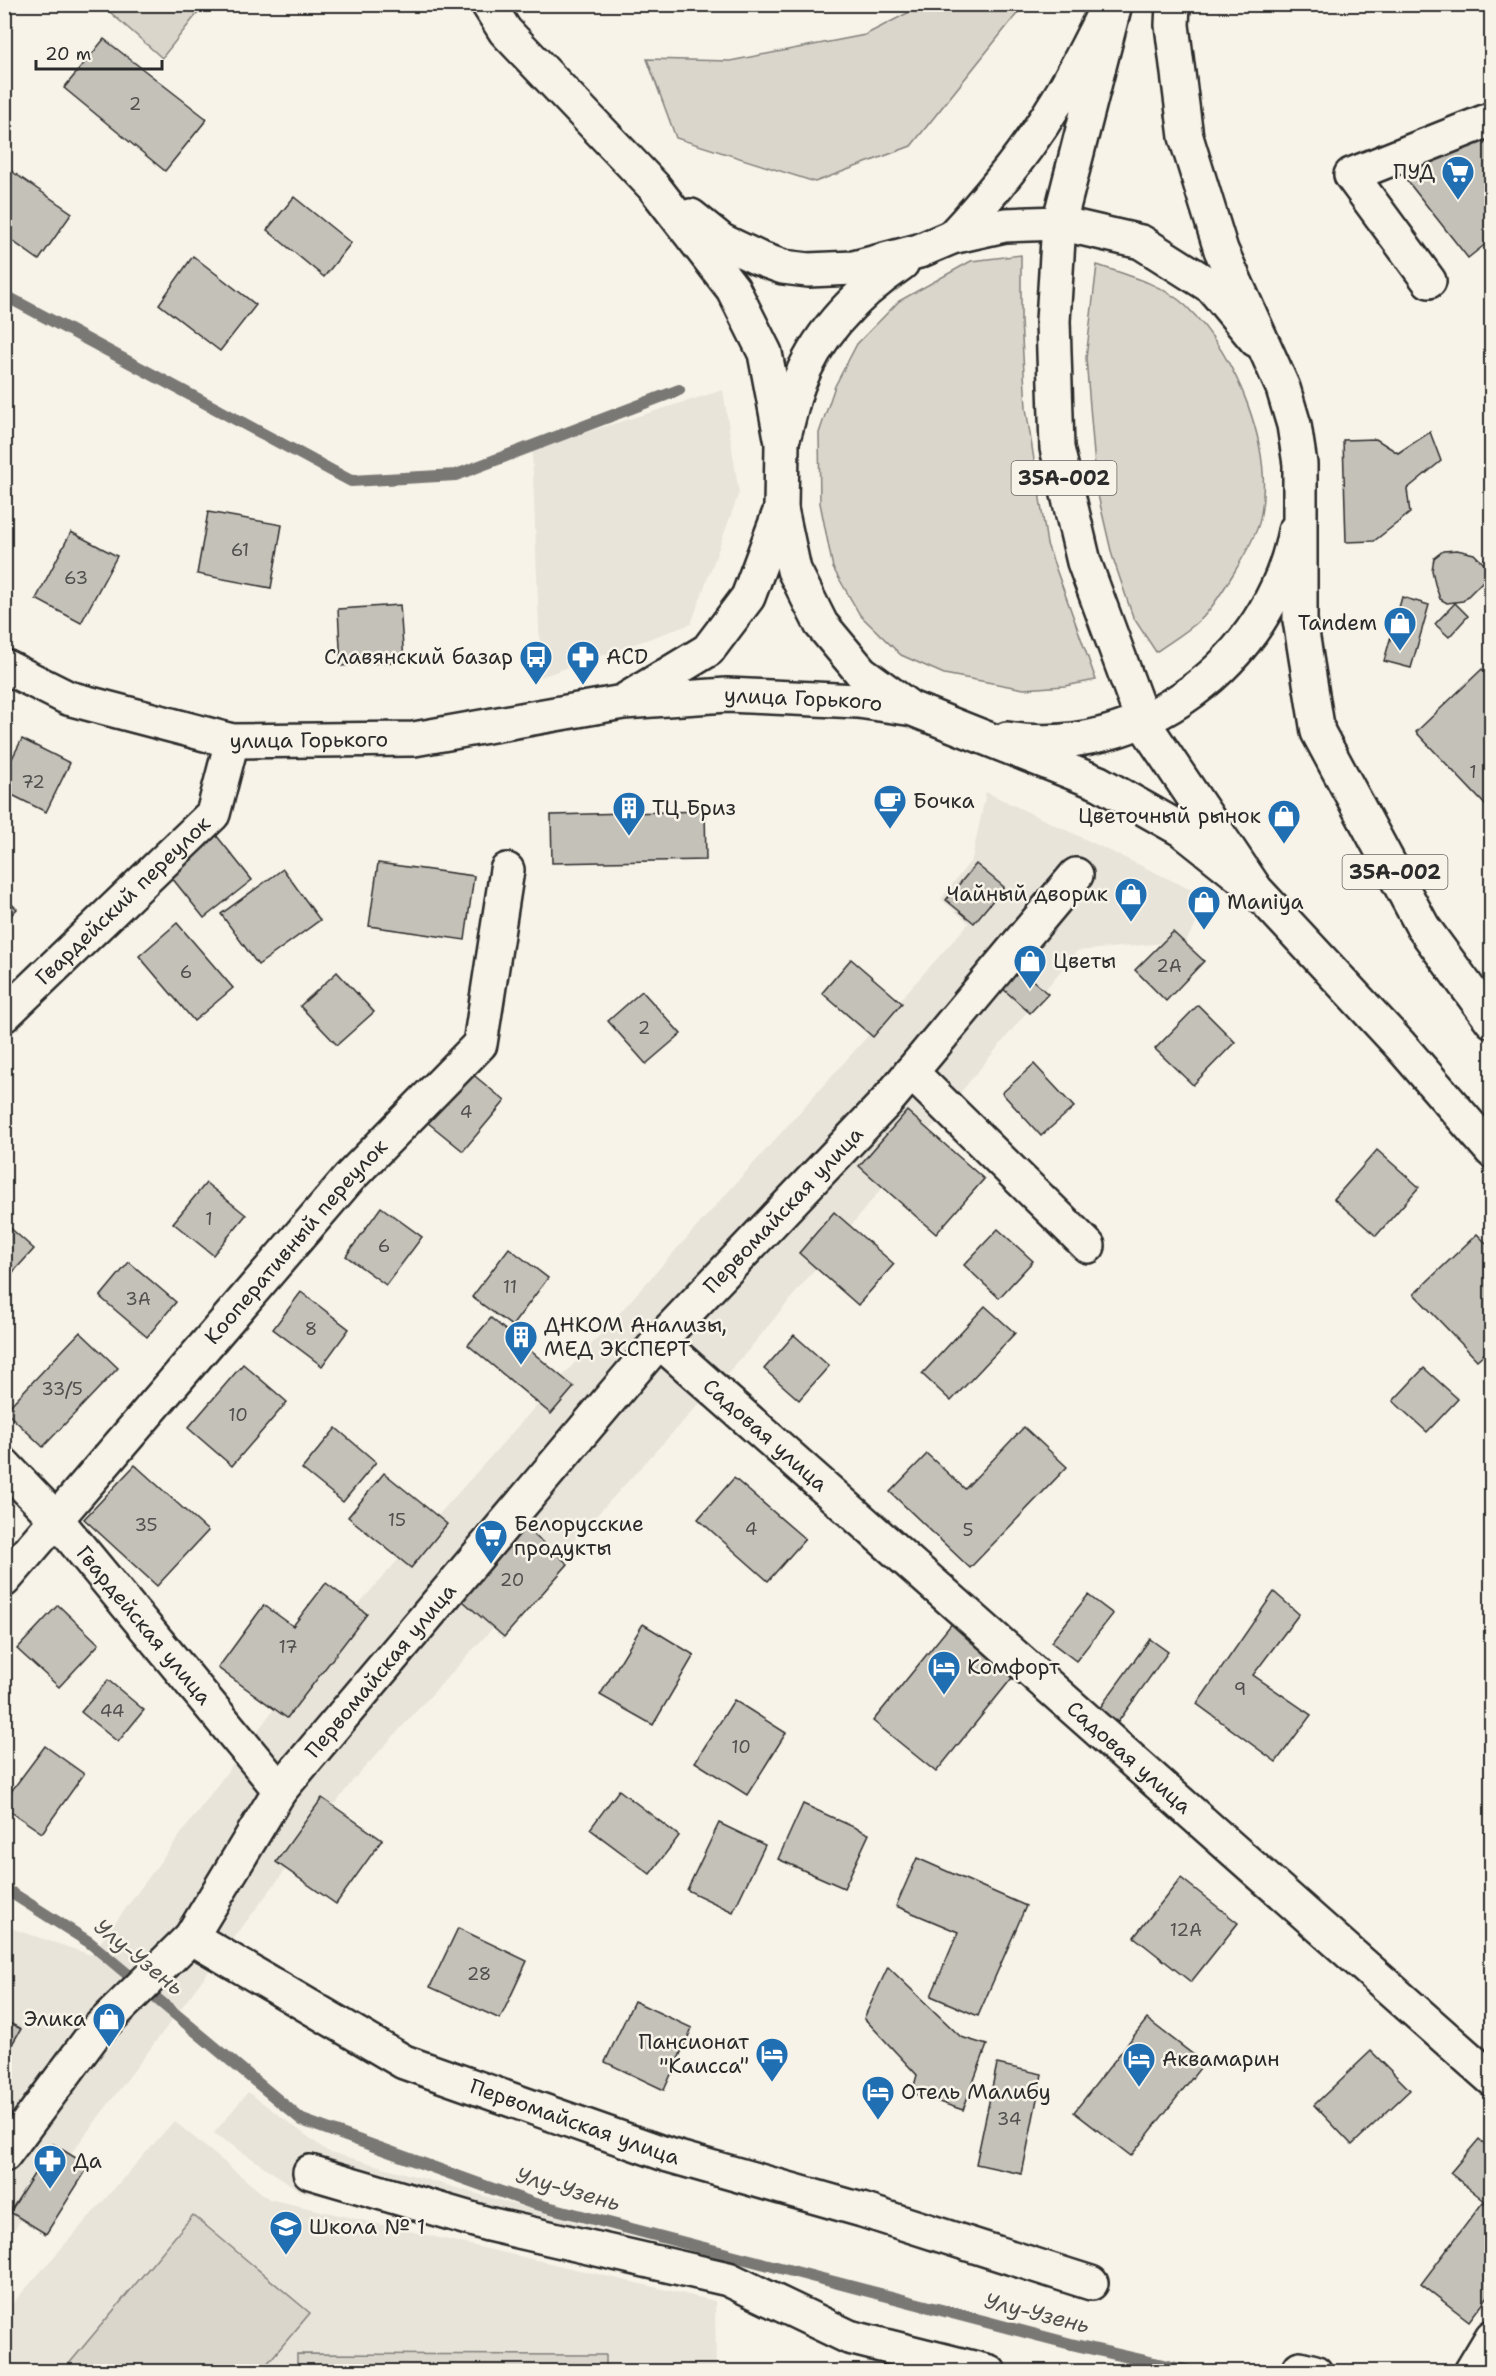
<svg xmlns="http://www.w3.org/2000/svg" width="1496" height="2376" font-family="'Shantell Sans',sans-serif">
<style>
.built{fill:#e8e4da}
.green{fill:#dad6cc;stroke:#82807c;stroke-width:1.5}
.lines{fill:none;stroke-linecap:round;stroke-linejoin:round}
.stream{stroke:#7a7874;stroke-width:12}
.building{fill:#c4c1b9;stroke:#2b2b2b;stroke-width:1.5}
.minor-casing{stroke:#2b2b2b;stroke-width:38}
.major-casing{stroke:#2b2b2b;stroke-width:38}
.highway-casing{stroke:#2b2b2b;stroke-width:38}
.minor{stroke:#f7f3e8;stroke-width:33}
.major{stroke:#f7f3e8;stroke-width:33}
.highway{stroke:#f7f3e8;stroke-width:33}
.labels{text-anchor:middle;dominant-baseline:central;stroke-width:5;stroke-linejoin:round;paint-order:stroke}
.number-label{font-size:18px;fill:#51504e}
.shield{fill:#f7f3e8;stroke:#686764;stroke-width:1.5}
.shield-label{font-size:20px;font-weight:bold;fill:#2b2b2b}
.poi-label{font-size:21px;fill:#2b2b2b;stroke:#f7f3e8;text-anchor:start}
.street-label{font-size:21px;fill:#2b2b2b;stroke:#f7f3e8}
.water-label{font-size:22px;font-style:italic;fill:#53524f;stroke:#f7f3e8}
</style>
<rect width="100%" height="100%" fill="#f7f3e8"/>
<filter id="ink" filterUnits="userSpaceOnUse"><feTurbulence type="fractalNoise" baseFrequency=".0167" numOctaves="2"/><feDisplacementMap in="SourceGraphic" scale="12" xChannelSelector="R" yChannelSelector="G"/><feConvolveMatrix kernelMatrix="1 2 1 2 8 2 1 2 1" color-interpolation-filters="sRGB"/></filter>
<g filter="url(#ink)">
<g class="built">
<polygon points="723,390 739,493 691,624 541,677 532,449"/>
<polygon points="986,792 1211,899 1186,941 1077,951 746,1353 354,1779 5,2241 5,1926 91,1955 320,1647 969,923 941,899 972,859"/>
<polygon points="248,2092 327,2151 688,2254 681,2282 300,2191 214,2133"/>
<polygon points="174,2121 269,2199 715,2301 716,2371 5,2372 5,2312"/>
</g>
<g class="green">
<polygon points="102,5 204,5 162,58"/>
<polygon points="968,5 1024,5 911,146 815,182 676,138 647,59 730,61 865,35 919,7 960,10"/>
<polygon points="1021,255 1021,321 1026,408 1047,544 1096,680 1065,686 1024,689 944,674 901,655 860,615 833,568 820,503 819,433 835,386 857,344 899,301 971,261"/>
<path d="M1097,265C1125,274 1165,285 1187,307C1237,356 1275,449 1260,519C1257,538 1215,607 1200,620C1187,632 1170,642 1156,652L1133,617L1112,555L1097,491L1086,358Z"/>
<polygon points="193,2215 310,2313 261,2371 63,2371"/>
<polygon points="297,2354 606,2355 606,2371 297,2371"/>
</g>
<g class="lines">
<g class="stream">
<polyline points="4,295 351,481 456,475 679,390"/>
<polyline points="4,1888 89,1942 302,2120 532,2203 1071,2344 1194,2372"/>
</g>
</g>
<g class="building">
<polygon points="104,39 207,119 165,171 64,88"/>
<polygon points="1492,131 1492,239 1468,258 1394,164"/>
<polygon points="4,166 72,213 39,260 4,235"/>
<polygon points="294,197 351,243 324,277 267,230"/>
<polygon points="193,256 256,305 220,351 159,304"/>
<polygon points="1430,432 1441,461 1407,489 1410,513 1374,541 1346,542 1343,440 1376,439 1398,453"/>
<polygon points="208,512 282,525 271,588 197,574"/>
<polygon points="71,532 117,556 81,623 36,599"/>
<polygon points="1457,550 1474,554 1492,572 1463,601 1447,603 1440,599 1435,584 1432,570 1434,558 1443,551"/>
<polygon points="1402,597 1429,605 1411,668 1384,661"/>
<polygon points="1455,603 1468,616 1449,637 1435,624"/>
<polygon points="400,605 404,661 341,666 338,609"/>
<polygon points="1482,669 1492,679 1492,812 1416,732"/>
<polygon points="22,739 70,763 46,812 4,791 4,774"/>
<polygon points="705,811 706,860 552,863 551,815"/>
<polygon points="216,835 252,880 204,918 168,873"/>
<polygon points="378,863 474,876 465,940 369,926"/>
<polygon points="976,864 1004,887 974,923 946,900"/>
<polygon points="283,869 320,920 258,965 221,914"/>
<polygon points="4,897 17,909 4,922"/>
<polygon points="177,923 233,988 194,1021 139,956"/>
<polygon points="1173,932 1204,961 1166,1001 1135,970"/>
<polygon points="851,959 902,1003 873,1037 822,993"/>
<polygon points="1029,959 1040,970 1032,978 1021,968"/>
<polygon points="1019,968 1048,994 1030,1013 1001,987"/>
<polygon points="337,972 374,1012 337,1045 300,1006"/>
<polygon points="642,991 681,1034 646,1064 608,1021"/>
<polygon points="1198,1005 1235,1042 1193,1085 1155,1049"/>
<polygon points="1034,1064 1074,1107 1041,1136 1002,1093"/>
<polygon points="470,1072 505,1101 463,1151 427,1122"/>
<polygon points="907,1111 984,1179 936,1234 859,1166"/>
<polygon points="1377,1150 1419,1187 1376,1236 1334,1199"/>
<polygon points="206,1183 246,1215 213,1255 173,1223"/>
<polygon points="381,1207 422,1237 386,1285 346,1256"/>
<polygon points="834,1212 894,1264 858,1305 799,1253"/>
<polygon points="7,1225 34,1249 4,1282 4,1228"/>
<polygon points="998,1229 1033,1261 999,1298 964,1265"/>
<polygon points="1477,1234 1492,1249 1492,1347 1477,1360 1414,1294"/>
<polygon points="509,1248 548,1278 512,1326 472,1297"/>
<polygon points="129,1262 176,1302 147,1337 100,1297"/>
<polygon points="301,1292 349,1329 322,1366 273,1329"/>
<polygon points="985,1306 1015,1333 951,1401 922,1374"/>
<polygon points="491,1318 574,1387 551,1414 468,1345"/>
<polygon points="80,1332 118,1368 43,1447 5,1411"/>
<polygon points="794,1335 829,1366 799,1400 764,1369"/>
<polygon points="243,1364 287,1402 232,1466 188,1428"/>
<polygon points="1424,1368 1458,1399 1427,1432 1393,1401"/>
<polygon points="1024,1427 1067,1467 970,1568 890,1492 927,1454 965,1489"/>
<polygon points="336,1428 376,1462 343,1502 302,1469"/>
<polygon points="135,1465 208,1531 157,1586 84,1519"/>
<polygon points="384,1473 447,1524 411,1568 348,1517"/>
<polygon points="734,1478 805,1539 768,1581 698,1519"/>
<polygon points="520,1523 568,1564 504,1637 456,1595"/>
<polygon points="326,1583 367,1614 287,1718 218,1668 264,1605 293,1626"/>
<polygon points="1274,1592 1299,1614 1253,1675 1311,1715 1276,1762 1197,1704"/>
<polygon points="1088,1595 1113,1614 1076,1661 1051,1642"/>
<polygon points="58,1605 99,1644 59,1687 17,1649"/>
<polygon points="953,1622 1016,1673 936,1772 873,1721"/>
<polygon points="643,1624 694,1655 653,1725 600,1695"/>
<polygon points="1150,1639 1168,1652 1118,1722 1099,1709"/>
<polygon points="108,1680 144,1710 118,1742 81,1712"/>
<polygon points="734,1700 786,1733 747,1795 695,1762"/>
<polygon points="45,1746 84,1774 42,1833 4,1807 4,1801"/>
<polygon points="619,1790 679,1836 650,1874 590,1829"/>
<polygon points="322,1798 382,1840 336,1904 276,1862"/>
<polygon points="803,1804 869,1834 844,1888 778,1859"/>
<polygon points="719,1823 765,1845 733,1912 687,1890"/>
<polygon points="917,1858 1026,1906 978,2016 931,1996 958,1932 896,1906"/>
<polygon points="1181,1878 1238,1923 1191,1982 1134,1937"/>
<polygon points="458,1928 527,1961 500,2019 430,1987"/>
<polygon points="888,1967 961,2037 987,2045 963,2110 912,2093 917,2075 864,2018"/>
<polygon points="634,2001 692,2028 664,2090 605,2062"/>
<polygon points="1147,2019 1204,2063 1131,2156 1074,2112"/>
<polygon points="4,2020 21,2029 4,2058"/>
<polygon points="1371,2051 1410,2090 1352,2145 1314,2105"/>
<polygon points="997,2064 1042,2074 1022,2174 976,2164"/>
<polygon points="1479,2139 1492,2151 1492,2207 1450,2173"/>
<polygon points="53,2144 89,2166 46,2234 10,2212"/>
<polygon points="1483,2202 1492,2209 1492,2291 1469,2321 1421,2284"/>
</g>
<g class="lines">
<g class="minor-casing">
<g id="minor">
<polyline points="1429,281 1351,175 1492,119"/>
<path id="s1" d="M4,1015L213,814L232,741"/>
<polyline points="911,1072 1088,1246"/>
<path id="s2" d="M659,1341L1492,2079"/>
<path id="s3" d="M4,1465L56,1519L280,1790"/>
<path id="s4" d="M4,1580L349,1178L480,1044L507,870"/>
<path id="s5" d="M191,1937L404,2062L668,2155L862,2210L1091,2283"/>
<path id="s6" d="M4,2155L97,2030L191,1937L280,1790L659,1341L887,1101L1076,875"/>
<polyline points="310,2172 488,2224 728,2279 849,2337 989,2372"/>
<polyline points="1300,2368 1315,2372"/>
<polyline points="1471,2372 1492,2337"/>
</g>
</g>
<g class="major-casing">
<g id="major">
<polyline points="488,4 505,31 654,187 733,289 765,353 782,443 781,509 794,570 821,624 861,672 910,708 1099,783 1182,830 1246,881"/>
<polyline points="691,216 722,241 758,258 783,267 808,270 854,268 919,251 952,237 1005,225 1059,223 1141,242 1212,287 1256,340"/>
<path d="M952,237C990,196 1025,154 1054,106C1075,74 1091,38 1109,4"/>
<path d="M784,435C789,419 792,401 798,385C817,334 858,293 902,263"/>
<path id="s7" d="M4,666L68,698L232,741L414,739L623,702L727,695L858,701L907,708"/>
<polyline points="627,699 708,650 748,597 781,509"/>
<path d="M1007,739C1140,760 1271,661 1295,531"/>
</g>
</g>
<g class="highway-casing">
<g id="highway">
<polyline points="1115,4 1059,223 1053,321 1057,448 1084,562 1143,722 1256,890 1400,1045 1492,1151"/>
<polyline points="1173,4 1172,25 1186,137 1221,250 1283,388 1294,425 1300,464 1300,620 1318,732 1423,927 1492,1021"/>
</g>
</g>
<use href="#minor" class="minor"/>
<use href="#major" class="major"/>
<use href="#highway" class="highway"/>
</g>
</g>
<defs>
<g id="supermarket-pin" transform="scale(1.725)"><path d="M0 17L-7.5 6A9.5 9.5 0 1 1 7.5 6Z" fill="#1f6fb2" stroke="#f7f3e8"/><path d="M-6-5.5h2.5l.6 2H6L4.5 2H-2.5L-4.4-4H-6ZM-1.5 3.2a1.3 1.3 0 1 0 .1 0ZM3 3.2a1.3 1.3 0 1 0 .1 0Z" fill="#fff"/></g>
<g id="shop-pin" transform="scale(1.725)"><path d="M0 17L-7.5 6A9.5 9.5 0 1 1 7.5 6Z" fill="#1f6fb2" stroke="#f7f3e8"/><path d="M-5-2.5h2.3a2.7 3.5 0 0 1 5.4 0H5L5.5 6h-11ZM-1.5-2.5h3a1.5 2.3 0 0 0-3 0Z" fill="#fff"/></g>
<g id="bus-pin" transform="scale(1.725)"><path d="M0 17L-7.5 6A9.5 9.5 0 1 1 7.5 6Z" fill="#1f6fb2" stroke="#f7f3e8"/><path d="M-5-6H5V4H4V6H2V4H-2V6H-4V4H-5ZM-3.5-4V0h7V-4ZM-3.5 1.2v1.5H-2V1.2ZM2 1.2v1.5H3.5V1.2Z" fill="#fff"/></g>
<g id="pharmacy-pin" transform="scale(1.725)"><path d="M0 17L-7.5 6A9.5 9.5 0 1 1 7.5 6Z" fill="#1f6fb2" stroke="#f7f3e8"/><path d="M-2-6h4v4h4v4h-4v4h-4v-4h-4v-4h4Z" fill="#fff"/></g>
<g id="cafe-pin" transform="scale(1.725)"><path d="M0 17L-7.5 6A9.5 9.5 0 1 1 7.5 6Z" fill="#1f6fb2" stroke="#f7f3e8"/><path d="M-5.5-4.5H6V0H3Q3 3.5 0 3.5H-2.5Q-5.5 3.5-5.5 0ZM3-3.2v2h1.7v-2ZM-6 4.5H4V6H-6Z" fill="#fff"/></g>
<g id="building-pin" transform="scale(1.725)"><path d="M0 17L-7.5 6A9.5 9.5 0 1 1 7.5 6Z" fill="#1f6fb2" stroke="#f7f3e8"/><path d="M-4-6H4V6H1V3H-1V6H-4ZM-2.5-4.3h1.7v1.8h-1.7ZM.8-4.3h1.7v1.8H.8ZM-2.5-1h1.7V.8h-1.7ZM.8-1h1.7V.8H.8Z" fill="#fff"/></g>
<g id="hotel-pin" transform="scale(1.725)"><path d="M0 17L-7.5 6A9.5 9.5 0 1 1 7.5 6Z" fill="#1f6fb2" stroke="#f7f3e8"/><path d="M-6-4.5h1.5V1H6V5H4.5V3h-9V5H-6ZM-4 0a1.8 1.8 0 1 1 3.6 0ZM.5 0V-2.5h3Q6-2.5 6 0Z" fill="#fff"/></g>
<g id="school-pin" transform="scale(1.725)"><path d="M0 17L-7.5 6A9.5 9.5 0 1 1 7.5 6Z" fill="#1f6fb2" stroke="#f7f3e8"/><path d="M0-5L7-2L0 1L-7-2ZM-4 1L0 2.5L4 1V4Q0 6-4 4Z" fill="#fff"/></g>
</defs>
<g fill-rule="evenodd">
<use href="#supermarket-pin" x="1458" y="172"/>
<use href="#shop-pin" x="1400" y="623"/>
<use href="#bus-pin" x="536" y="657"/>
<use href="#pharmacy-pin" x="583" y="657"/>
<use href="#cafe-pin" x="890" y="801"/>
<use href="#building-pin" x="629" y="808"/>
<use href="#shop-pin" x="1284" y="816"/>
<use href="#shop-pin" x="1131" y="894"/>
<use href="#shop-pin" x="1204" y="902"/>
<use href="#shop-pin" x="1030" y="961"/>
<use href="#building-pin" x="521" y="1337"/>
<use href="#supermarket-pin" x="491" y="1536"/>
<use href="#hotel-pin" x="944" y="1667"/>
<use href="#shop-pin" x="109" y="2019"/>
<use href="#hotel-pin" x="772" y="2054"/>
<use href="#hotel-pin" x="1139" y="2059"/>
<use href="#hotel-pin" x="878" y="2092"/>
<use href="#pharmacy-pin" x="50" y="2161"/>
<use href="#school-pin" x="286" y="2227"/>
</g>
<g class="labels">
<g class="number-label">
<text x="135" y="104">2</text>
<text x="240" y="550">61</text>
<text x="76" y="578">63</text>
<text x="1473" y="772">1</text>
<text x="33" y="782">72</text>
<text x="1169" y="966">2А</text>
<text x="186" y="972">6</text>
<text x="644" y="1028">2</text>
<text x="466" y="1112">4</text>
<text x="209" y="1219">1</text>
<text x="384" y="1246">6</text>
<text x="510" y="1287">11</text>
<text x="138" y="1299">3А</text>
<text x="311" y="1329">8</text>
<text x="62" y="1389">33/5</text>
<text x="238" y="1415">10</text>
<text x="397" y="1520">15</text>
<text x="146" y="1525">35</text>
<text x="751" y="1529">4</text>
<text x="968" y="1530">5</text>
<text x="512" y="1580">20</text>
<text x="288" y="1647">17</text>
<text x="1240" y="1689">9</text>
<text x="112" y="1711">44</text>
<text x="741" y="1747">10</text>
<text x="1186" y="1930">12А</text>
<text x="479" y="1974">28</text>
<text x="1009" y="2119">34</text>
</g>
<g class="shield">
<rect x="1011.5" y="461" width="105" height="34" rx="4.5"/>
<rect x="1342.5" y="855" width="105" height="34" rx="4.5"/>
</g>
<g class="shield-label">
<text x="1064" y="478">35А-002</text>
<text x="1395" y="872">35А-002</text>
</g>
<g class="poi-label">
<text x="1435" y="172" text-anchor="end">ПУД</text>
<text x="1377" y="623" text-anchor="end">Tandem</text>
<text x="513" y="657" text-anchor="end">Славянский базар</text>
<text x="606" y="657">ACD</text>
<text x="913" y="801">Бочка</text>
<text x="652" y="808">ТЦ Бриз</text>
<text x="1261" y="816" text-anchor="end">Цветочный рынок</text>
<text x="1108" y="894" text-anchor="end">Чайный дворик</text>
<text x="1227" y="902">Maniya</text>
<text x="1053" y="961">Цветы</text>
<text x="544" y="1325">ДНКОМ Анализы,<tspan x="544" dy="24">МЕД ЭКСПЕРТ</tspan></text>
<text x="514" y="1524">Белорусские<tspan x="514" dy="24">продукты</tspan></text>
<text x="967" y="1667">Комфорт</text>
<text x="86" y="2019" text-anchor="end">Элика</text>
<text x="749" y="2042" text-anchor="end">Пансионат<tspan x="749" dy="24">"Каисса"</tspan></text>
<text x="1162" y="2059">Аквамарин</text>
<text x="901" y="2092">Отель Малибу</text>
<text x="73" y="2161">Да</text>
<text x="309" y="2227">Школа № 1</text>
</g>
<g class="street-label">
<text stroke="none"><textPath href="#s7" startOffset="816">улица Горького</textPath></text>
<text stroke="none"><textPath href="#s7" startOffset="318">улица Горького</textPath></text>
<text stroke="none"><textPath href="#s1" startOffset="165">Гвардейский переулок</textPath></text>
<text stroke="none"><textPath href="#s6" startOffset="1228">Первомайская улица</textPath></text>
<text stroke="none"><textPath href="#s4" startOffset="447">Кооперативный переулок</textPath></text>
<text stroke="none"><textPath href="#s2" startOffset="142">Садовая улица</textPath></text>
<text stroke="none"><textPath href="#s3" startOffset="213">Гвардейская улица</textPath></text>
<text stroke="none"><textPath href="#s6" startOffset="616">Первомайская улица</textPath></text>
<text stroke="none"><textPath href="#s2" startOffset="628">Садовая улица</textPath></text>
<text stroke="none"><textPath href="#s5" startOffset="428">Первомайская улица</textPath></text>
</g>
<g class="water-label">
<text transform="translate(139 1957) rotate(39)">Улу-Узень</text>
<text transform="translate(568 2189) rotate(16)">Улу-Узень</text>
<text transform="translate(1037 2313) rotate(14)">Улу-Узень</text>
</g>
</g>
<rect width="1496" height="2376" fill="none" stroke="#f7f3e8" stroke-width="24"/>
<rect x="12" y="12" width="1472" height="2352" fill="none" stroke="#2b2b2b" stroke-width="2" filter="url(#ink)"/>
<path d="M36 60v9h126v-9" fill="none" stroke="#2b2b2b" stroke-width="3"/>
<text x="45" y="60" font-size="18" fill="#2b2b2b" stroke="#f7f3e8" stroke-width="4.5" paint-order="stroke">20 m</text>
</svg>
